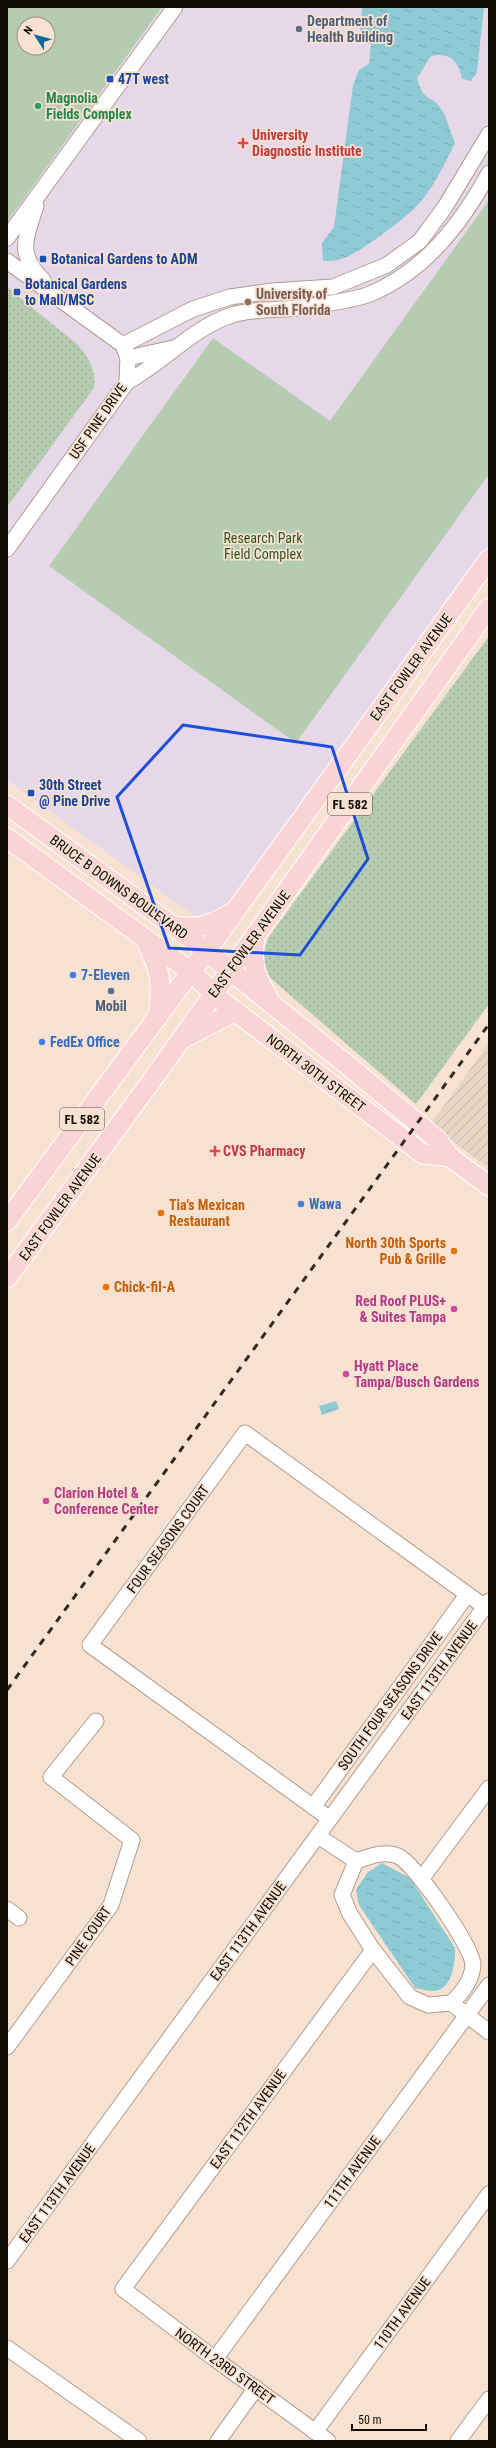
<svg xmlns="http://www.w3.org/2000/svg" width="496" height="2448" font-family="'Roboto Condensed',sans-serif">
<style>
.industrial{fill:url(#industrial-furrows)}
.education{fill:#e6d7e9;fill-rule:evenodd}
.grass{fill:url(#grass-dots)}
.park{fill:#b6ccb0;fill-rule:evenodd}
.water{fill:url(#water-ripples)}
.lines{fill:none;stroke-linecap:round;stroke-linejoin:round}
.minor-casing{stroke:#b09d8d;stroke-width:17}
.major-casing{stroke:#fff;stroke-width:21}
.minor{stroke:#fff;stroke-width:15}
.major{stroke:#fad3d5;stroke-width:19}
.rail{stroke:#312922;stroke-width:3;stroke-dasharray:7 7;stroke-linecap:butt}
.marked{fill:none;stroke:#1d4ed8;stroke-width:3;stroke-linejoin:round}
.service-dot{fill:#5c6f8a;stroke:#f7e2d2;stroke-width:1.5}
.transit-dot{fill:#1a4fb4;stroke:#f7e2d2;stroke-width:1.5}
.leisure-dot{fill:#2e9e5b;stroke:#f7e2d2;stroke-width:1.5}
.health-dot{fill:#e0444e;stroke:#f7e2d2;stroke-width:1.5}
.education-dot{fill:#8d6e63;stroke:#f7e2d2;stroke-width:1.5}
.shop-dot{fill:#3f7fe0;stroke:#f7e2d2;stroke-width:1.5}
.food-dot{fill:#e8710a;stroke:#f7e2d2;stroke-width:1.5}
.hotel-dot{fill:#d1479c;stroke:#f7e2d2;stroke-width:1.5}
.labels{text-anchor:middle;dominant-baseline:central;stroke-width:3.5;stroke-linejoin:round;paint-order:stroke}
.shield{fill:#f7e2d2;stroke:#574d44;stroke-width:1}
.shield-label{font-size:13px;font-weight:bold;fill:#130d07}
.service-label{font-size:14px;font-weight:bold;fill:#4e5e75;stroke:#f7e2d2;text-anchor:start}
.transit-label{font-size:14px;font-weight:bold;fill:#164399;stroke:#f7e2d2;text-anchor:start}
.leisure-label{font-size:14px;font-weight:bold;fill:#27864d;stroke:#f7e2d2;text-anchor:start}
.health-label{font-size:14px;font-weight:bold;fill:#be3a42;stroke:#f7e2d2;text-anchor:start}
.education-label{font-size:14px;font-weight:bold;fill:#785e54;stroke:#f7e2d2;text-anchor:start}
.street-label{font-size:14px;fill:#130d07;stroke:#f7e2d2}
.park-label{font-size:14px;fill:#2d5520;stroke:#f7e2d2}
.shop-label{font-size:14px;font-weight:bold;fill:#366cbe;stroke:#f7e2d2;text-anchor:start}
.food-label{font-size:14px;font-weight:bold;fill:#c56008;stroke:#f7e2d2;text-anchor:start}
.hotel-label{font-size:14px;font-weight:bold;fill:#b23c85;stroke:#f7e2d2;text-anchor:start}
</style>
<defs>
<pattern id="industrial-furrows" width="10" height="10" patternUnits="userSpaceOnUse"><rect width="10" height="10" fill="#e7d5c4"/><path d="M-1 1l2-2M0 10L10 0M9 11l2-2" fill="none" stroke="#c5b6a7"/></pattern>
<pattern id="grass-dots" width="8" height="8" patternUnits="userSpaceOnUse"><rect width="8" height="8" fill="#b6ccb0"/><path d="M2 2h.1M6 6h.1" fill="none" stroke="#9cae96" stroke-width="1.8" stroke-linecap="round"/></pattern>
<pattern id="water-ripples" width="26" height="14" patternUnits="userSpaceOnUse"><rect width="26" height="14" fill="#8ecad4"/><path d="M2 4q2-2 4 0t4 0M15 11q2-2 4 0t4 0" fill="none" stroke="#7aacb4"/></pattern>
</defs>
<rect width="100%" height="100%" fill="#f7e2d2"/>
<polygon class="industrial" points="489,1043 489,1168 430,1125"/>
<path class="education" d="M7,7H489V556L215,931L7,780ZM24,24H48V48H24Z"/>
<g class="grass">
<path d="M7,287L77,344C88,355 97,372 94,388L7,507Z"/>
<polygon points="489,636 489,1004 416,1104 269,977 262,959 268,938"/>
</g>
<g class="park">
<path d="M7,7H162L7,222ZM24,24H48V48H24Z"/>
<polygon points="489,200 489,474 296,743 49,566 213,338 330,421"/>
</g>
<g class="water">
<path d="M362,7H484L477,72L471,81L462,79C459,61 449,52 431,56L417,78C423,101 429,94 440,107C447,116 450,132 455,143C444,165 432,191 415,208C401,221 359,254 341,259C336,261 329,261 323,261L322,243L334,227L353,85L359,70L369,64L371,45L360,33Z"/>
<polygon points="336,1401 339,1409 322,1415 319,1406"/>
<path d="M382,1863L410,1878L455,1948C456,1961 452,1989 435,1991C428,1991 421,1989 415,1988L359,1905L356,1890L367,1873Z"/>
</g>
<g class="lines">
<g class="minor-casing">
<g id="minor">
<path d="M36,206C26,237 16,254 43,280"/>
<polyline points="7,238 175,7"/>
<polyline points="7,261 123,345 128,358 127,382 7,549"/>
<polyline points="123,345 193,309 230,297 272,291 333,287 387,265 420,241 445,207 489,134"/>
<polyline points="128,358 173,348"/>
<path d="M127,382C164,362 192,328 232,315C251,309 278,310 298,308C317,305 353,301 370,294C425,271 461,224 489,173"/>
<polyline points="313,1807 467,1595"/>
<polyline points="330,1819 90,1645 245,1433 485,1607"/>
<path d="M318,1836L356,1861C369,1857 385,1850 398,1856C414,1863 473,1947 473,1965C472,1980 462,1993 451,2003"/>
<polyline points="356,1861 342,1895 350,1914 373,1950 410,1997 428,2005 451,2003 489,2032"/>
<polyline points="422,1878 489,1788"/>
<polyline points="7,1909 19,1918"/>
<polyline points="7,2047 111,1905 132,1840 51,1777 96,1721"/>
<polyline points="7,2261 489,1601"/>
<polyline points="7,2348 139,2441"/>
<polyline points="215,2359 489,1985"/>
<polyline points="315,2432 489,2194"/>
<polyline points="218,2441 256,2388"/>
<polyline points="328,2441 215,2359 123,2289 373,1950"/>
<polyline points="458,2441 489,2399"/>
</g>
</g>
<g class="major-casing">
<g id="major">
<polyline points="7,805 195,942 346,1064 438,1140 450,1157 489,1186"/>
<polyline points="7,838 191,972 223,1002 423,1154 450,1157"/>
<path d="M171,925C195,931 211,925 232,913"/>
<path d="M255,937C251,963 255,974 268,998"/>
<path d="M145,939C160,971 163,979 158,1015"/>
<polyline points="186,1037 236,1011"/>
<polyline points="7,1221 212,943 489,559"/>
<polyline points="7,1278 150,1083 489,608"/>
</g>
</g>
<use href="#minor" class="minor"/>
<use href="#major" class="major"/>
<polyline class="rail" points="7,1690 489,1024"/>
</g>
<path class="marked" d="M183,725L332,747L368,859L300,955L169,948L117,797Z"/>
<g class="service-dot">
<circle cx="299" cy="29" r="4"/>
<circle cx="111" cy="991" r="4"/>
</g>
<g class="transit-dot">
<rect x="106" y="75" width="8" height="8" rx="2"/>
<rect x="39" y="255" width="8" height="8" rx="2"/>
<rect x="13" y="288" width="8" height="8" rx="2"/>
<rect x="27" y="789" width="8" height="8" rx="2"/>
</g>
<circle class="leisure-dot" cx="38" cy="106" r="4"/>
<g class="health-dot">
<path d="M241 137h4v4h4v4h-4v4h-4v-4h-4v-4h4z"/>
<path d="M213 1145h4v4h4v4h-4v4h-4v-4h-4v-4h4z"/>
</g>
<circle class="education-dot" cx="248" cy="302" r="4"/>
<g class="shop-dot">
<circle cx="73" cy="975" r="4"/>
<circle cx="42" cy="1042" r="4"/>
<circle cx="301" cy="1204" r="4"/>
</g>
<g class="food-dot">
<circle cx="161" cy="1213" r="4"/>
<circle cx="454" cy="1251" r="4"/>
<circle cx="106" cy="1287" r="4"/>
</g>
<g class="hotel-dot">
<circle cx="454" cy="1309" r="4"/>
<circle cx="346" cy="1374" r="4"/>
<circle cx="46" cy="1501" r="4"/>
</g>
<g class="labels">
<g class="shield">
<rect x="328" y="793" width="44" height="22" rx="3"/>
<rect x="60" y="1108" width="44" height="22" rx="3"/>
</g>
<g class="shield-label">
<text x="350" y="804">FL 582</text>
<text x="82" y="1119">FL 582</text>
</g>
<g class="service-label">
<text x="307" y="21">Department of<tspan x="307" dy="16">Health Building</tspan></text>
<text x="111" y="1006" text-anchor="middle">Mobil</text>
</g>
<g class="transit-label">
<text x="118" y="79">47T west</text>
<text x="51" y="259">Botanical Gardens to ADM</text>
<text x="25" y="284">Botanical Gardens<tspan x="25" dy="16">to Mall/MSC</tspan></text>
<text x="39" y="785">30th Street<tspan x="39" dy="16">@ Pine Drive</tspan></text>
</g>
<g class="leisure-label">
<text x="46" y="98">Magnolia<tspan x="46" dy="16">Fields Complex</tspan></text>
</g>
<g class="health-label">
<text x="252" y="135">University<tspan x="252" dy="16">Diagnostic Institute</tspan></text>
<text x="223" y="1151">CVS Pharmacy</text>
</g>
<g class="education-label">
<text x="256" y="294">University of<tspan x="256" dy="16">South Florida</tspan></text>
</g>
<g class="street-label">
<text transform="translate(98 421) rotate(-55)">USF PINE DRIVE</text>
<text transform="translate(411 667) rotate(-54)">EAST FOWLER AVENUE</text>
<text transform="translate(119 887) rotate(36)">BRUCE B DOWNS BOULEVARD</text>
<text transform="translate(249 944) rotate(-54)">EAST FOWLER AVENUE</text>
<text transform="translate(316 1073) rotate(37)">NORTH 30TH STREET</text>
<text transform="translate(60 1207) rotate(-54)">EAST FOWLER AVENUE</text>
<text transform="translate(168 1539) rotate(-54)">FOUR SEASONS COURT</text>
<text transform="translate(439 1670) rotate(-54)">EAST 113TH AVENUE</text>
<text transform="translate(390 1701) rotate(-54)">SOUTH FOUR SEASONS DRIVE</text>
<text transform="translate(248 1931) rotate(-54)">EAST 113TH AVENUE</text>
<text transform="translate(88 1936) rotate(-55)">PINE COURT</text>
<text transform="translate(248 2119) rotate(-54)">EAST 112TH AVENUE</text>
<text transform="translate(352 2172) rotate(-54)">111TH AVENUE</text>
<text transform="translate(57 2193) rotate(-54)">EAST 113TH AVENUE</text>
<text transform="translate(402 2313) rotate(-54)">110TH AVENUE</text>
<text transform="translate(225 2366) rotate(36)">NORTH 23RD STREET</text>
</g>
<g class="park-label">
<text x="263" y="538">Research Park<tspan x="263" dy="16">Field Complex</tspan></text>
</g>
<g class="shop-label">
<text x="81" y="975">7-Eleven</text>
<text x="50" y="1042">FedEx Office</text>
<text x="309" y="1204">Wawa</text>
</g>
<g class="food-label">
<text x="169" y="1205">Tia's Mexican<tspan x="169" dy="16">Restaurant</tspan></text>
<text x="446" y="1243" text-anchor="end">North 30th Sports<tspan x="446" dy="16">Pub &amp; Grille</tspan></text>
<text x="114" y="1287">Chick-fil-A</text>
</g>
<g class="hotel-label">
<text x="446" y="1301" text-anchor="end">Red Roof PLUS+<tspan x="446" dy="16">&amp; Suites Tampa</tspan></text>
<text x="354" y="1366">Hyatt Place<tspan x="354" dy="16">Tampa/Busch Gardens</tspan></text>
<text x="54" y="1493">Clarion Hotel &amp;<tspan x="54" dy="16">Conference Center</tspan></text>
</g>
</g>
<rect width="496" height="2448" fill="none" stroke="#130d07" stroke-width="16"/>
<g transform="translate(36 36) rotate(306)"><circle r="19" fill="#f7e2d2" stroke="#9c8d81"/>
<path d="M0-3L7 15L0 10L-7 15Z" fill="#106999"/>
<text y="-6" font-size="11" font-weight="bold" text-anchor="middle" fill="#130d07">N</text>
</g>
<path d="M352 2424v6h74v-6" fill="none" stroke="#130d07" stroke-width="2"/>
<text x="358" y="2424" font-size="12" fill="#130d07" stroke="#f7e2d2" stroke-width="3" paint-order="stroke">50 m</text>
</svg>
